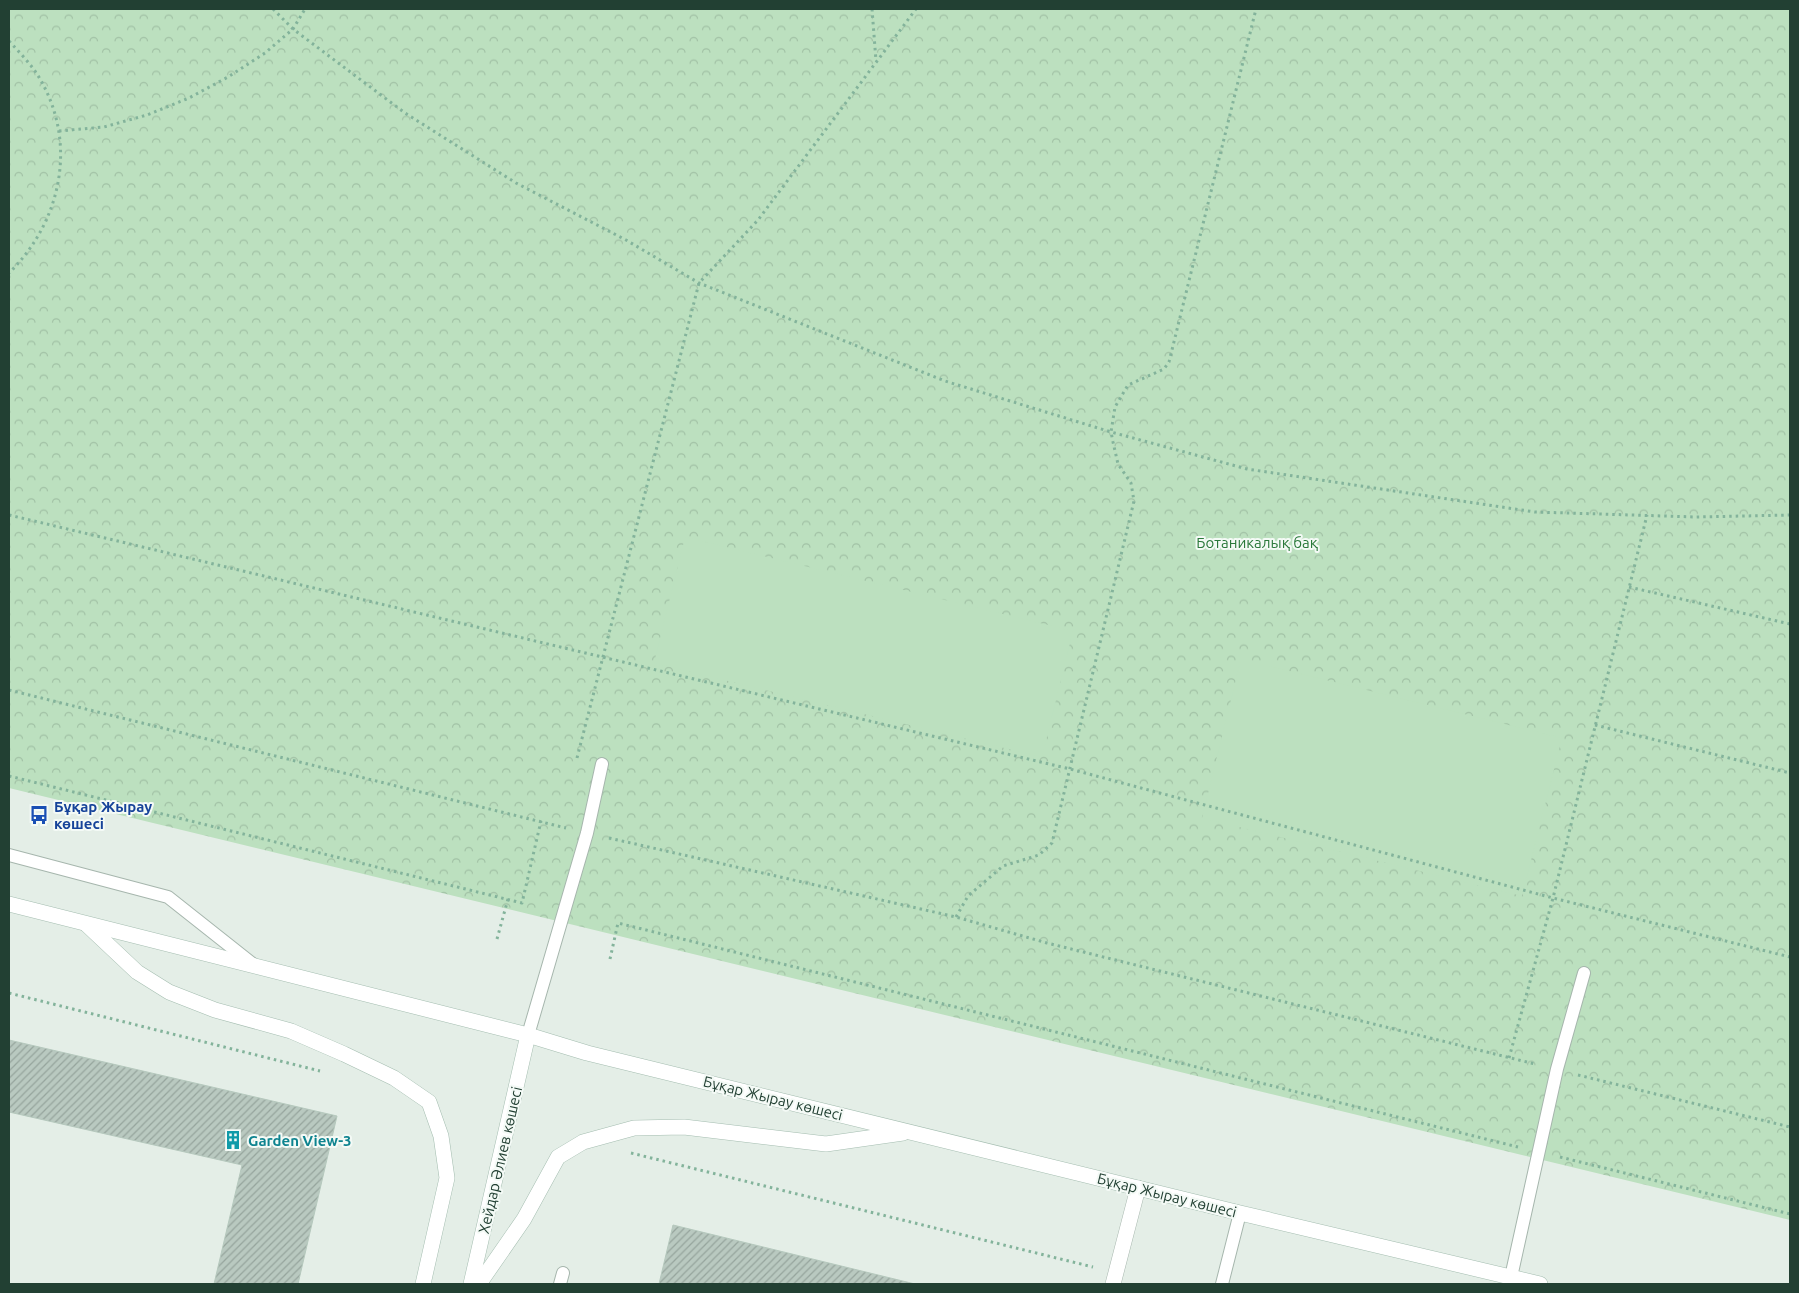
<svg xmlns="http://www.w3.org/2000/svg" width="1799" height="1293" font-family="Ubuntu,sans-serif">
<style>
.forest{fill:url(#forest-crowns)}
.pitch{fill:#bce0bf}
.building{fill:url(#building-hatch);stroke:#b5c8bd}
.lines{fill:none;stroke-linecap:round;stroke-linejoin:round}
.lane-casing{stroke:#a6b6ad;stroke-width:14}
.street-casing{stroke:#a6b6ad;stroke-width:16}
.secondary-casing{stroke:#a4bdb0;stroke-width:16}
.path{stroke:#83b39b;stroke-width:3;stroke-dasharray:2.5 4;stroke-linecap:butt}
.lane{stroke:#fff;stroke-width:12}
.street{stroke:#fff;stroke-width:15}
.secondary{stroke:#fff;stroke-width:15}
.labels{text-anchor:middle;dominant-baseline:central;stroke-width:4;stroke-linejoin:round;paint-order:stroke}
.park-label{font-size:15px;fill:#2a793a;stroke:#f4faf6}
.transit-label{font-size:15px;font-weight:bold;fill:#164399;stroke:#f4faf6;text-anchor:start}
.street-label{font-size:15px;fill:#224033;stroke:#f4faf6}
.culture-label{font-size:15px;font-weight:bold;fill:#0d838f;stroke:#f4faf6;text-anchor:start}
</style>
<defs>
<pattern id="forest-crowns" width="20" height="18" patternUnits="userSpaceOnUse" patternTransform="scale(1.25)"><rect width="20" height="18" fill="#bce0bf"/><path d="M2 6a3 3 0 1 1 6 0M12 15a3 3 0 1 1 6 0" fill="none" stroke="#a1c1a5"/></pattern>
<pattern id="building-hatch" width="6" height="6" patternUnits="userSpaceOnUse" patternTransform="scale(1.25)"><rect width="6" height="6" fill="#b9c9c0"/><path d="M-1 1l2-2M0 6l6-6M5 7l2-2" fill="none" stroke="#96a59d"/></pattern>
</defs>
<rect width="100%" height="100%" fill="#e4eee7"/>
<polygon class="forest" points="9,9 1790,9 1790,1220 9,788"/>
<g class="pitch">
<polygon points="685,537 1073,631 1042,757 654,663"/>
<polygon points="1241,659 1562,738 1522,896 1202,818"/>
</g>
<g class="building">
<polygon points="9,1040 337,1116 298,1284 214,1284 242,1165 9,1112"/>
<polygon points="673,1225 915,1284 659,1284"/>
</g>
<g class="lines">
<g class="lane-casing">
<g id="lane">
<polyline points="9,855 168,897 254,965"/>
<polyline points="528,1035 587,833 602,764"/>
<polyline points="1511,1277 1557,1069 1584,973"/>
<polyline points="560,1284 563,1273"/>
<polyline points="1222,1284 1240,1213"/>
</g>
</g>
<g class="street-casing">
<polyline id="street" points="1113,1284 1138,1188"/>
</g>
<g class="secondary-casing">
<g id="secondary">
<polyline points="9,904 528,1035 587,1053 1240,1213 1540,1284"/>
<polyline points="86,924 137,972 169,992 215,1010 291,1031 344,1054 394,1078 429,1102 441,1136 447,1178 423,1284"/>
<polyline points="471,1284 528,1035"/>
<polyline points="479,1284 524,1219 558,1157 583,1142 634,1128 684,1127 826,1144 903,1133"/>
</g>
</g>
<g class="path">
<polyline points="273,9 293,29 405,113 516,183 626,240 699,283 945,381 1111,432 1247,469 1535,512 1696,517 1790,515"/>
<polyline points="872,9 876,61"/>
<path d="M9,41C20,53 32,65 40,79C78,144 61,222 9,273"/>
<polyline points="59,131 104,127 147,115 189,98 228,77 265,53 293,29 305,9"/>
<polyline points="9,515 1070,769 1553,898 1790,957"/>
<polyline points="1629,587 1790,624"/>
<polyline points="9,690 566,828"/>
<polyline points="1595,725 1790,773"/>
<polyline points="577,758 699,283 758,220 916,9"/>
<polyline points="9,776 522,903 541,821"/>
<polyline points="609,838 956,917 1047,943 1535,1064"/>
<polyline points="956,917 968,896 1003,866 1039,855 1052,843 1134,501 1131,483 1118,464 1113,442 1111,432 1115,407 1128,385 1164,369 1169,362 1256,9"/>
<polyline points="497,939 508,899"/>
<polyline points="610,959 618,923 1518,1147"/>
<polyline points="9,993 320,1071"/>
<polyline points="1509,1058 1553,898 1647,515"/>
<polyline points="1578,1075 1790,1127"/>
<polyline points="631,1153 1093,1267"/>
<polyline points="1560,1157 1790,1214"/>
</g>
<use href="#lane" class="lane"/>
<use href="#street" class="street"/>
<use href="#secondary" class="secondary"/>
</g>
<defs>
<g id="bus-bare" transform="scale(1.5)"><path d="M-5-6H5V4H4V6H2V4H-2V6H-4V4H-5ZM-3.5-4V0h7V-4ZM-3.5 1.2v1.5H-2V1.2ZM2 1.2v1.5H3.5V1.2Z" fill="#1a4fb4" stroke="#f4faf6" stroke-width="2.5" paint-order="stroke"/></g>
<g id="building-bare" transform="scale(1.5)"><path d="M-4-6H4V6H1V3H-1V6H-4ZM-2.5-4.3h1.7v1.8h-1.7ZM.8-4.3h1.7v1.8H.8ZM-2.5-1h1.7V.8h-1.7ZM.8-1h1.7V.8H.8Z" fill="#0f9aa8" stroke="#f4faf6" stroke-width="2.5" paint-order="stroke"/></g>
</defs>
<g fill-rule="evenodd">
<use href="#bus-bare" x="39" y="815"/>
<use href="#building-bare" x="233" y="1140"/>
</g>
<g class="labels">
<g class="park-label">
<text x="1257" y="542">Ботаникалық бақ</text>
</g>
<g class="transit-label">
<text x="54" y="806">Бұқар Жырау<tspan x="54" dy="17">көшесі</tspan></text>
</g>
<g class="street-label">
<text transform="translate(773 1098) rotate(14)">Бұқар Жырау көшесі</text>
<text transform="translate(500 1160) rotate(-77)">Хейдар Әлиев көшесі</text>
<text transform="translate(1167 1195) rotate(14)">Бұқар Жырау көшесі</text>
</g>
<g class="culture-label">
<text x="248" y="1140">Garden View-3</text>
</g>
</g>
<rect width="1799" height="1293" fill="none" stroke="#224033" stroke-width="20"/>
</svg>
